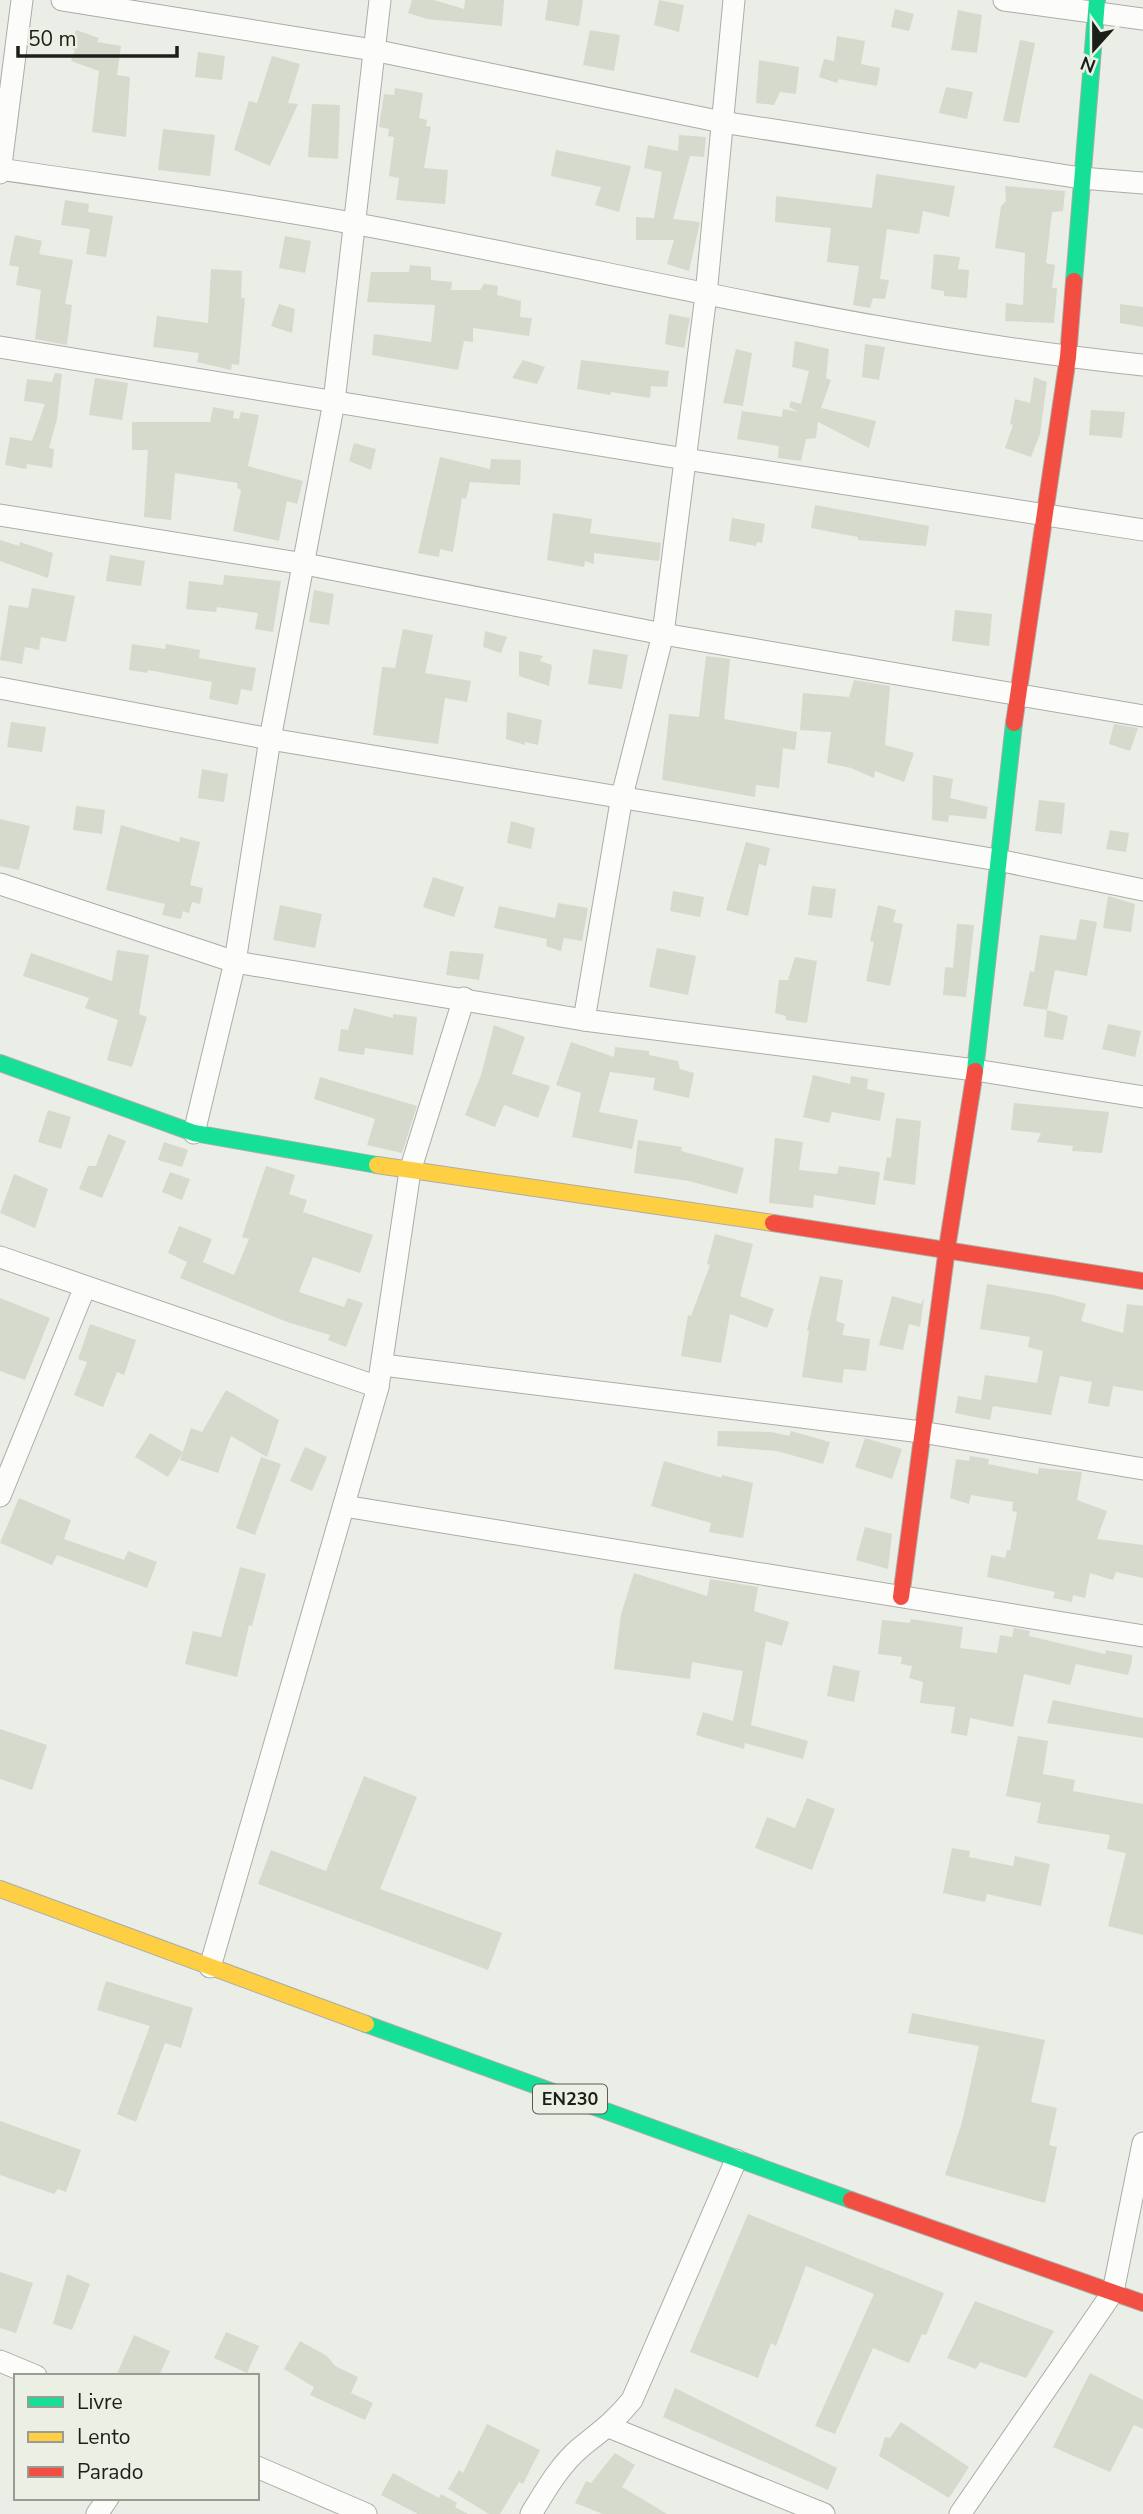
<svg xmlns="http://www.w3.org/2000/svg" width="1143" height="2514" font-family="'Nunito Sans',sans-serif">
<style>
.building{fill:#d5dacd}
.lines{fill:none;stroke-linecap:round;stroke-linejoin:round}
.street-casing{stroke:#abada8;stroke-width:23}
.fast-casing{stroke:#abada8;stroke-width:18}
.slow-casing{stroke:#abada8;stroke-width:18}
.jam-casing{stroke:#abada8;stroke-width:18}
.street{stroke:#fcfcfb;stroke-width:21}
.fast{stroke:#16e098;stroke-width:16}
.slow{stroke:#ffcf43;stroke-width:16}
.jam{stroke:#f24e42;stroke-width:16}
.labels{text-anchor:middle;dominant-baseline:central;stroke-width:6;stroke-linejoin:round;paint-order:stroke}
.shield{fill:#ecf0e4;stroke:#5a5d57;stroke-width:2}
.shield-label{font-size:18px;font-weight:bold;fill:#1c1e1a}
</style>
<rect width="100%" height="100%" fill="#ebede7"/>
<g class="building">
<polygon points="412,0 434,0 464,9 465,0 504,0 502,26 427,19 408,13"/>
<polygon points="548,0 583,0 579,26 545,20"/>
<polygon points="659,0 684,5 679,32 654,25"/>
<polygon points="895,9 914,14 909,31 891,27"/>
<polygon points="958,10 982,15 977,53 951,50"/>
<polygon points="76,30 99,38 97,42 121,46 117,75 130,77 126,137 92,132 99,71 71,61 75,50 70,48"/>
<polygon points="590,30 620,35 614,71 583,65"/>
<polygon points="837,36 865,41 861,64 880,68 877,86 839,79 837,83 819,77 824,59 834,61"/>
<polygon points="1020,40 1035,43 1019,123 1003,121"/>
<polygon points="198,52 225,56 222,80 195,77"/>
<polygon points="272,56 300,64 288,103 298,104 270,166 234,150 249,101 257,103"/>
<polygon points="759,60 799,67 796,94 780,92 774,105 756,103"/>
<polygon points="946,87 973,92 967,119 939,113"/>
<polygon points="395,88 423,93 419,118 427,120 426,126 431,127 424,168 448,170 445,204 396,200 399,178 389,176 394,137 388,136 389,129 379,127 384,94 394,95"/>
<polygon points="312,104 340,105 338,159 308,157"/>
<polygon points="163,129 215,135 210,176 158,170"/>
<polygon points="679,135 706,137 704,157 690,156 673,219 700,222 689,271 667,264 674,240 636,240 636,217 654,218 662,172 644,168 648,145 678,151"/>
<polygon points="556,150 631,166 619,212 595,205 601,187 551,176"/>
<polygon points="876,174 955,186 949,217 923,211 919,234 887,229 880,279 889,280 885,299 873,298 870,308 853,305 859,266 827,262 831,228 775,222 776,196 872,208"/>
<polygon points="1005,186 1065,191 1063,211 1052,212 1046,263 1055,265 1052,288 1057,288 1054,323 1005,321 1006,303 1023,305 1025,253 995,248 1001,206 1006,201"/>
<polygon points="65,200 89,204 88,212 113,216 106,257 86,254 90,229 61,225"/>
<polygon points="15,235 42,241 39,254 73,260 65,304 72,305 67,345 35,339 41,290 16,285 19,267 9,265"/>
<polygon points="285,236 311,241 305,273 279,268"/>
<polygon points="934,254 960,257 958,269 969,270 967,298 944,296 944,291 931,289"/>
<polygon points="410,265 431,267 431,280 452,282 451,290 480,290 484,284 498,286 497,295 521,301 520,317 532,318 529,336 473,328 473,342 464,341 458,370 372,355 374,334 431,342 435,305 367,302 371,272 409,272"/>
<polygon points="211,269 242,271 241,298 245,298 239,365 232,364 231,370 197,362 199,353 153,347 157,316 208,323"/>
<polygon points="279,304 295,309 292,333 271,326"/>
<polygon points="1120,304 1143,307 1143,327 1120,323"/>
<polygon points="669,314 690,318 684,348 665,344"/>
<polygon points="795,341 829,349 826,378 831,380 821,408 876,421 869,448 818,422 816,438 806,439 801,461 778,458 779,446 737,439 742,411 782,417 783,409 798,412 789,407 791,401 801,404 809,371 792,367"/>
<polygon points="865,344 885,347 879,380 862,377"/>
<polygon points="736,349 752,353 743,406 723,403"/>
<polygon points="523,360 545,367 537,384 512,378"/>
<polygon points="581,360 669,371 667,387 651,386 650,398 611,392 610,395 577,389"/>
<polygon points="55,373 62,374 57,419 49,448 54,449 52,468 27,464 26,469 5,465 10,437 32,441 45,404 24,401 27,379 52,382"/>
<polygon points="1034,377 1047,382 1040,434 1031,457 1005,448 1013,425 1010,424 1015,399 1030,403"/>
<polygon points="95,378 128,383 122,420 89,415"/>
<polygon points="213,407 234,411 233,418 239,419 241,412 259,415 248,466 303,481 297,504 287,501 279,541 233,531 241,490 237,488 238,483 175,473 171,520 144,517 148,450 132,450 132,422 210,422"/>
<polygon points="1091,410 1125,412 1122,438 1089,435"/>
<polygon points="354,443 376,449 371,470 349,461"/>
<polygon points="440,457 490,469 491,459 521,460 520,485 470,482 466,499 462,498 453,552 440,549 439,557 418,553"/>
<polygon points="815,505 929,526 926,546 858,540 858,537 811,528"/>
<polygon points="553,513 592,519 590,533 661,543 659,561 594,553 594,564 585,561 584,567 547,560"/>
<polygon points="732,518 765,524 762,543 757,542 756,546 729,541"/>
<polygon points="0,540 19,546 20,542 53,553 48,578 0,561"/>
<polygon points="110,555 145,561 141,586 106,581"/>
<polygon points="224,575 281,581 273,632 255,629 258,613 217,607 216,612 186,609 189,581 223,585"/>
<polygon points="32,588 75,596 66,642 41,637 39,650 25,647 22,664 0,660 9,605 28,608"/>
<polygon points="314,590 334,594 329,625 309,622"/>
<polygon points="955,610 992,614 989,646 952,641"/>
<polygon points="403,629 433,635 425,673 471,681 467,702 445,698 438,744 373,735 382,667 395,668"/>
<polygon points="485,631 507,637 501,653 483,647"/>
<polygon points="132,644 165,649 166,644 200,650 199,658 256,668 252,691 241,689 238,705 209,699 212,682 148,670 147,673 129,670"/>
<polygon points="593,649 628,655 622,689 588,684"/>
<polygon points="519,651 543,656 540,661 552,665 549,686 519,676"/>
<polygon points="706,656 730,659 724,719 797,732 795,750 783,748 779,788 756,785 755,797 662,780 669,714 699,717"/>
<polygon points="854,680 890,686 885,745 914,753 904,782 875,771 874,778 851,768 827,763 831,732 800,730 803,693 849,697"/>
<polygon points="507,712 542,720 538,745 525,742 525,745 506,739"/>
<polygon points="11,722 46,727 42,752 7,747"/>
<polygon points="1114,724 1138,728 1130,751 1109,744"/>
<polygon points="202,769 228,774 224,802 198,798"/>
<polygon points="933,775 953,779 950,798 988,807 986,819 949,815 948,822 932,820"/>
<polygon points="1039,800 1065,803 1062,834 1035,831"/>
<polygon points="76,806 105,810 102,834 73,830"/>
<polygon points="0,819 30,826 19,870 0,866"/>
<polygon points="511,821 535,828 531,849 507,843"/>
<polygon points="121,825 179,842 180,837 200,842 190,885 203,888 200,904 192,902 189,913 183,911 181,919 162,915 165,904 106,890"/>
<polygon points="1110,830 1129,833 1126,852 1106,849"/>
<polygon points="746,842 770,848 766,866 759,864 748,916 726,910"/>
<polygon points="433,877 464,887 454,917 423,907"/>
<polygon points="812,886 836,889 832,918 808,915"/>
<polygon points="673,891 704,897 700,917 670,911"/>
<polygon points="1108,896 1135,904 1131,932 1103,928"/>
<polygon points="558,903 588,908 582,941 564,938 561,951 546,946 547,939 494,928 499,906 555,918"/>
<polygon points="280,905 322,914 315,948 273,940"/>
<polygon points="878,905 896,910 893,922 903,924 890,986 866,981 874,942 870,941"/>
<polygon points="1080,919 1097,922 1087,976 1055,970 1047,1010 1023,1006 1030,971 1034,972 1040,935 1076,940"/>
<polygon points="957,924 974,925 966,997 943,995 945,967 953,968"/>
<polygon points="657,948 696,956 688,995 649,987"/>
<polygon points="117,950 149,955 139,1014 147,1017 132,1067 107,1060 118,1020 85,1008 89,998 23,976 31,953 112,981"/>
<polygon points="450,951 484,954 479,980 446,975"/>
<polygon points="795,957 817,961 807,1023 786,1020 786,1016 775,1013 779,980 788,980"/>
<polygon points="354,1008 393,1018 393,1014 417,1017 413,1055 365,1048 364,1055 338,1051 341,1029 348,1030"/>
<polygon points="1047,1010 1068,1016 1063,1040 1044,1037"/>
<polygon points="1108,1024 1141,1031 1135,1057 1102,1049"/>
<polygon points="494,1025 525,1037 512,1074 550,1086 538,1118 504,1105 495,1127 465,1115 481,1075"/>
<polygon points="571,1042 614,1057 615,1047 649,1051 649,1055 678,1061 680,1069 694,1073 689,1098 653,1090 655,1078 610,1072 599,1112 638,1120 632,1149 572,1137 581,1093 556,1085"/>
<polygon points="813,1075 850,1084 851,1076 868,1079 867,1089 885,1093 880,1121 832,1112 829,1123 803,1117"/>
<polygon points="320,1077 417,1106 402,1153 367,1145 375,1119 314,1099"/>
<polygon points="1014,1103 1109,1112 1102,1153 1072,1151 1073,1146 1037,1142 1041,1133 1011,1130"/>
<polygon points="48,1110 71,1117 61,1149 38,1142"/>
<polygon points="896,1118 921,1121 915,1185 883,1180 887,1157 891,1158"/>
<polygon points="108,1134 126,1141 102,1198 79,1189 88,1166 96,1166"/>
<polygon points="775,1138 803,1142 799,1170 837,1174 839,1166 880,1172 875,1205 814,1195 813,1208 769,1203"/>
<polygon points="638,1140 682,1147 681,1151 744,1168 737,1194 689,1181 634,1173"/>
<polygon points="164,1142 188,1150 182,1167 158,1160"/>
<polygon points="266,1166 295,1175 289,1194 307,1200 303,1212 373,1235 360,1273 313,1257 299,1292 344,1307 348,1298 363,1303 346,1347 328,1340 330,1335 287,1322 180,1278 187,1262 168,1253 179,1226 212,1239 203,1262 234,1275 249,1239 242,1237"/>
<polygon points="170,1172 190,1179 182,1200 162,1192"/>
<polygon points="14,1174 48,1189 35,1228 0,1213"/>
<polygon points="715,1234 753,1244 740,1296 774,1309 767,1328 730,1314 721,1363 681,1356 688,1315 691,1316 710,1265 707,1264"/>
<polygon points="820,1276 843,1280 836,1321 845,1324 842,1335 870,1339 866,1371 844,1369 842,1383 802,1377 809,1331 807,1330"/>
<polygon points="987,1284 1054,1295 1086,1304 1081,1321 1123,1333 1127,1304 1143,1306 1143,1391 1113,1386 1109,1407 1088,1403 1092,1382 1060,1376 1051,1415 993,1406 990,1420 955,1413 958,1396 981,1400 985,1375 1037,1383 1043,1351 1028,1347 1030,1337 980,1329"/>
<polygon points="892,1296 921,1304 924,1298 920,1327 909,1324 903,1350 879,1345"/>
<polygon points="0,1298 50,1318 25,1380 0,1371"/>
<polygon points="90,1324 136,1340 124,1375 117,1372 103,1407 74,1395 87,1362 78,1359"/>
<polygon points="226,1390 279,1420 267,1457 231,1436 218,1473 180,1460 191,1428 202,1432"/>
<polygon points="718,1431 771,1432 789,1436 791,1431 830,1442 823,1464 777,1451 717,1446"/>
<polygon points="150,1433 183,1452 168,1477 135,1457"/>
<polygon points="865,1438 902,1449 892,1479 855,1467"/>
<polygon points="305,1447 327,1457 312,1491 290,1481"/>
<polygon points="970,1456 989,1459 988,1464 1038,1474 1039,1468 1082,1472 1077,1500 1107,1511 1097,1539 1143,1545 1143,1578 1116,1572 1113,1580 1090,1573 1085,1598 1073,1595 1072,1602 1053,1598 1055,1592 987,1577 991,1555 1005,1558 1007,1550 1010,1550 1017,1512 1012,1511 1013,1502 971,1495 969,1504 950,1498 956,1459 969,1461"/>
<polygon points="261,1457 281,1464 255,1535 236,1528"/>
<polygon points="664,1461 722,1478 722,1475 753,1483 743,1538 709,1532 711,1523 651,1506"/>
<polygon points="19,1498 71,1520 64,1539 124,1560 128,1551 157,1562 147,1588 57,1555 52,1565 0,1543"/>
<polygon points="865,1527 892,1534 888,1569 856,1560"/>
<polygon points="240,1567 266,1574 252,1626 249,1625 237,1677 185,1664 193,1631 221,1637"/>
<polygon points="634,1573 707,1596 710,1579 758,1587 754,1611 789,1622 782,1646 766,1641 751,1725 808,1741 803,1759 745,1743 744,1749 696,1735 703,1712 733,1721 743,1671 692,1662 690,1679 614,1669 621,1614"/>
<polygon points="911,1619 963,1627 960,1648 997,1653 1000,1635 1012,1637 1014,1628 1030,1631 1029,1636 1105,1654 1106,1650 1132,1655 1132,1661 1128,1675 1076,1664 1070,1685 1024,1674 1013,1727 970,1718 967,1736 951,1733 955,1707 920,1703 923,1682 909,1678 912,1666 901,1664 902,1657 878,1654 882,1620 910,1623"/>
<polygon points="833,1665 860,1671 854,1702 827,1696"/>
<polygon points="1053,1700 1143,1718 1143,1738 1047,1723"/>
<polygon points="0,1729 47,1745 32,1790 0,1779"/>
<polygon points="1018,1736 1048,1741 1043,1774 1075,1780 1073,1791 1143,1804 1143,1935 1108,1926 1126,1853 1107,1849 1110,1835 1037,1823 1041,1803 1006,1796"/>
<polygon points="364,1776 417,1797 380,1889 502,1933 488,1970 258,1884 271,1850 326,1871"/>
<polygon points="807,1798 835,1809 812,1870 755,1848 767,1817 795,1828"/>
<polygon points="952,1848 970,1851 969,1857 1013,1866 1015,1856 1050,1864 1041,1906 987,1894 985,1902 943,1893"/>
<polygon points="106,1981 193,2008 181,2048 165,2043 136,2122 117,2114 150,2026 97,2010"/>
<polygon points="912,2013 1045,2040 1031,2102 1057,2108 1049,2145 1057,2147 1045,2203 945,2175 962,2122 979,2046 908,2033"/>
<polygon points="0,2121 81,2150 66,2192 58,2189 54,2194 0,2175"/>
<polygon points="748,2214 944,2293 926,2335 922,2334 909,2363 873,2348 835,2434 815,2426 874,2294 806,2266 776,2346 771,2343 758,2378 690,2352"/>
<polygon points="0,2272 33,2283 16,2333 0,2328"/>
<polygon points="67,2274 90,2284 72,2330 53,2324"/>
<polygon points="975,2301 1054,2331 1026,2378 980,2362 976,2369 947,2358"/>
<polygon points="226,2332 259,2346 247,2373 214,2358"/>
<polygon points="134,2335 170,2351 159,2376 116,2376"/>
<polygon points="300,2341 327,2356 335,2366 358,2377 351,2393 373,2403 365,2420 310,2395 314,2387 284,2369"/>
<polygon points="1090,2373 1143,2400 1143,2429 1134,2425 1110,2472 1053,2447"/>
<polygon points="675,2388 837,2468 828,2490 663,2417"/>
<polygon points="901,2422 969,2467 949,2498 879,2456 885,2437 890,2438"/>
<polygon points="487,2424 540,2450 523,2484 519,2482 500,2514 489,2514 448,2489 459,2470 463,2473"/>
<polygon points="615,2453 635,2465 622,2487 667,2514 603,2514 575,2503 586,2481 591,2483"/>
<polygon points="393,2473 439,2498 441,2494 457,2503 455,2507 468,2514 418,2514 381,2495"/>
</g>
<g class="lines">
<g class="street-casing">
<g id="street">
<polyline points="62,0 373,50 722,122 1081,178 1143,183"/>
<polyline points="1004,0 1143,19"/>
<path d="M0,169C119,187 239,202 357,224C619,272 878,338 1143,365"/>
<polyline points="0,173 22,0"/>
<polyline points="0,347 685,459 1143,530"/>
<polyline points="0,515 305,564 663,634 1143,716"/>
<polyline points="0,688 270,739 998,860 1143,890"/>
<polyline points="0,884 235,962 584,1020 975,1070 1143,1097"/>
<polyline points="584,1020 622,796 663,634 706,295 734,0"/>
<polyline points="194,1133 235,962 270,739 334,402 380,0"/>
<polyline points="0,1257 378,1387"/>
<polyline points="383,1365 921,1432 1143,1469"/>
<polyline points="0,1496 85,1287"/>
<polyline points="344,1506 1143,1636"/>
<polyline points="210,1967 378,1387 410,1171 464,998"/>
<polyline points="0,2361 36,2376"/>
<polyline points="609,2427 824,2514"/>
<polyline points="257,2467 366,2514"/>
<polyline points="97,2514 108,2498"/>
<path d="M531,2514C545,2491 559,2466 580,2448C602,2430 613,2423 632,2400L736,2160"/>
<polyline points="960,2514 1113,2292 1143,2143"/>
</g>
</g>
<g class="fast-casing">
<g id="fast">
<polyline points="1074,281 1097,0"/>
<polyline points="0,1063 194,1133 377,1165"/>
<polyline points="975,1071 1014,723"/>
<polyline points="366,2024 851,2200"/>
</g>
</g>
<g class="slow-casing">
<g id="slow">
<polyline points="377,1165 773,1223"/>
<polyline points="0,1889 366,2024"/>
</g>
</g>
<g class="jam-casing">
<g id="jam">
<polyline points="1014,723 1068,357 1074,281"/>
<polyline points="773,1223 1143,1281"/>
<polyline points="901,1597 947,1248 975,1071"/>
<polyline points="851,2200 1143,2303"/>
</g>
</g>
<use href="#street" class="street"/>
<use href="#fast" class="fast"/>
<use href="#slow" class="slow"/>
<use href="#jam" class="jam"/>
</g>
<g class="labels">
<rect class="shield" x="533" y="2084.5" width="74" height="29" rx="5"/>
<g class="shield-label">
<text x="570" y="2099">EN230</text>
</g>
</g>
<rect x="14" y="2374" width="245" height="126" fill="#ecf0e4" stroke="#999c93" stroke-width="2"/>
<rect x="28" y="2397" width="35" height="10" fill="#16e098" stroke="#999c93" stroke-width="2"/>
<text x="77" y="2409" font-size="21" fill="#1c1e1a">Livre</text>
<rect x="28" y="2432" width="35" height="10" fill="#ffcf43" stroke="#999c93" stroke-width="2"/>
<text x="77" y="2444" font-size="21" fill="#1c1e1a">Lento</text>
<rect x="28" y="2467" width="35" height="10" fill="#f24e42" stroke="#999c93" stroke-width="2"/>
<text x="77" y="2479" font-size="21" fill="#1c1e1a">Parado</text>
<g transform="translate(1094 49) rotate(201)" stroke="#ecf0e4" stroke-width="5" paint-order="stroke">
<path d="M0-5L12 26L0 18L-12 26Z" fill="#1c1e1a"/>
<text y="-10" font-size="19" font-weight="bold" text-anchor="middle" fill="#1c1e1a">N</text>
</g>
<path d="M18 46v10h159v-10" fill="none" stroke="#1c1e1a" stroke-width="3.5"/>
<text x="28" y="46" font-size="21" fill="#1c1e1a" stroke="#ecf0e4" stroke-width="5" paint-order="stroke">50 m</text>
</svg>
